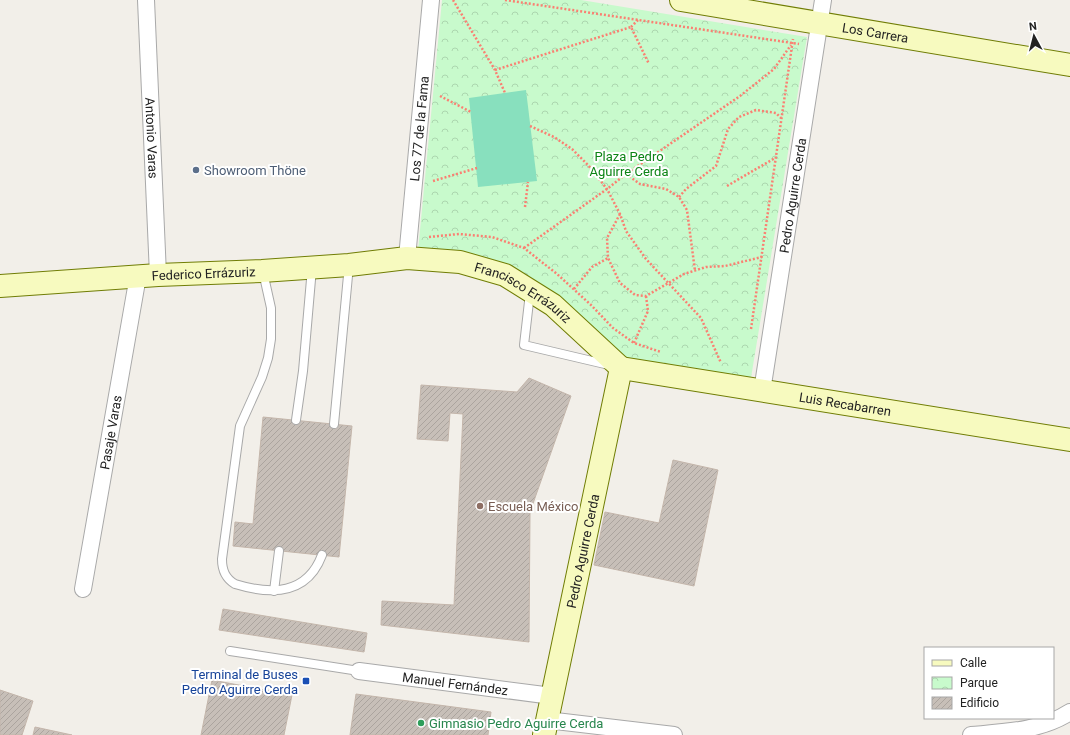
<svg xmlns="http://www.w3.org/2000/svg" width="1070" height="735" font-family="Roboto,sans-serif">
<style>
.park{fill:url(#park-crowns)}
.pitch{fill:#88e0be}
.building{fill:url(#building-hatch);stroke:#c4b6ab}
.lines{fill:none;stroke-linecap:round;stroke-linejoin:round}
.lane-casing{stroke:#a9a9a9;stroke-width:10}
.street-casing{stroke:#a9a9a9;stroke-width:18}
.secondary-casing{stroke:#707d05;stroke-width:24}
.path{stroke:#fa8072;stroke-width:2.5;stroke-dasharray:2 2;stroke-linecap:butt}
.lane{stroke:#fff;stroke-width:8}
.street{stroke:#fff;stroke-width:16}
.secondary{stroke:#f7fabf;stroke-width:22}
.service-dot{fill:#5c6f8a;stroke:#fff;stroke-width:1.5}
.education-dot{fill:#8d6e63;stroke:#fff;stroke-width:1.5}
.transit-dot{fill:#1a4fb4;stroke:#fff;stroke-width:1.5}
.leisure-dot{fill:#2e9e5b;stroke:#fff;stroke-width:1.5}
.labels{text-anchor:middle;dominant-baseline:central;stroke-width:4;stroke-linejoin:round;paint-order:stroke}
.street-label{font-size:13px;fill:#222;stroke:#fff}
.park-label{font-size:13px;fill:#0c8416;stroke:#fff}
.service-label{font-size:13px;fill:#4e5e75;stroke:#fff;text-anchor:start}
.education-label{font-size:13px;fill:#785e54;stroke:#fff;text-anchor:start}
.transit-label{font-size:13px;fill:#164399;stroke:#fff;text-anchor:end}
.leisure-label{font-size:13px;fill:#27864d;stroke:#fff;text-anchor:start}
</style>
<defs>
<pattern id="park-crowns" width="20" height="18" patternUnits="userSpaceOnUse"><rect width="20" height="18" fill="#c8facc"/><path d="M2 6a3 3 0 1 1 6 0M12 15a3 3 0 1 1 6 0" fill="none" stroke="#acd6af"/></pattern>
<pattern id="building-hatch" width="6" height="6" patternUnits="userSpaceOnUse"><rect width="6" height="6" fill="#c7bfb8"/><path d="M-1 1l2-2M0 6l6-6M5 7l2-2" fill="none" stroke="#aba49e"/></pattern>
</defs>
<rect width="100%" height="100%" fill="#f2efe9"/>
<polygon class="park" points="442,0 581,0 807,37 750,384 626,362 557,299 418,251"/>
<polygon class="pitch" points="526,90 537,181 478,187 469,98"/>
<g class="building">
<polygon points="529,378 571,396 530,512 529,642 381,625 382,601 454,605 463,414 450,413 448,441 417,439 421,385 517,392"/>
<polygon points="263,417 352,426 339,557 233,546 235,522 253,524"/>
<polygon points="673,460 718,470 694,586 594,565 605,512 659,523"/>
<polygon points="223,609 367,633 364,652 219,630"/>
<polygon points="212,680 292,695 284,735 201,735"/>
<polygon points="0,690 33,701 22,735 0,735"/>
<polygon points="356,694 491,712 488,735 350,735"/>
<polygon points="35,727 72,735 33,735"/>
</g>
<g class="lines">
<g class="lane-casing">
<g id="lane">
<path d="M263,272L271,308V339L268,358L262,377L240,426L222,559C222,570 225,578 235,584C271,595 307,595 322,555"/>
<polyline points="530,293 524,345 609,365"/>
<polyline points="296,420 303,371 312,268"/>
<polyline points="334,424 349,265"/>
<polyline points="274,591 279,551"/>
<polyline points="230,651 359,671"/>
</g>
</g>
<g class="street-casing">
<g id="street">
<path id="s1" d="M146,0L158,275"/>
<path id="s2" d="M407,258L431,0"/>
<path id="s3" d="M762,391L823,0"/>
<path id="s4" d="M83,589L138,276"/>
<path id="s5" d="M359,671L552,696"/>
<polyline points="547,720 674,735"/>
<path d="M971,735C1005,732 1041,731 1070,712"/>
</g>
</g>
<g class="secondary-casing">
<g id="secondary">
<path id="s6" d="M681,0L1070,65"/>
<path id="s7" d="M0,286L158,275L262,271L349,265L407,258L460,262L505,275L553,305L621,368"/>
<path id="s8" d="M621,368L1070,440"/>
<path id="s9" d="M544,735L621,368"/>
</g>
</g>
<g class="path">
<polyline points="453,0 495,70 505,93"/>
<polyline points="505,0 799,44"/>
<polyline points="631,27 638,20"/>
<polyline points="495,70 631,27 649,64"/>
<polyline points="440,96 471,112"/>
<polyline points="530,126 554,137 572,149 588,165 607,189 620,214 626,231 646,259 701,318 721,363"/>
<polyline points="626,174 640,184 666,189 679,197 687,210 695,271"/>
<polyline points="433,181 477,168"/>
<polyline points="727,186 775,158"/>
<polyline points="679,197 686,189 716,166 728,129 739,117 756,110 776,113 781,118"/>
<polyline points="525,207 528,182"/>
<polyline points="620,214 607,238 608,258 620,283 635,295 646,296 684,274 706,267 725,266 762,257"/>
<polyline points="429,237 459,234 492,237 524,248 557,274 591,305 613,328 634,343 661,352"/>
<polyline points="524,248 607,189 626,174 740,96 774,69 791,45"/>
<polyline points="574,289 592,267 608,258"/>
<polyline points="751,329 793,39"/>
<polyline points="634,343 648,311 646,296"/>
</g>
<use href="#lane" class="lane"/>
<use href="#street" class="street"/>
<use href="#secondary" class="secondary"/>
</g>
<circle class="service-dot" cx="196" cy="170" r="4"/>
<circle class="education-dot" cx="480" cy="506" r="4"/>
<rect class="transit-dot" x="302" y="677" width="8" height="8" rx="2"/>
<circle class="leisure-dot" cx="421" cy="723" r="4"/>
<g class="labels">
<g class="street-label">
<text stroke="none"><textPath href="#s6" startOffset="197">Los Carrera</textPath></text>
<text stroke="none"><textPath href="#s2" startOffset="130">Los 77 de la Fama</textPath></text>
<text stroke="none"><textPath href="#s1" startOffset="138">Antonio Varas</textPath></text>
<text stroke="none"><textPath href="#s3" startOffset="198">Pedro Aguirre Cerda</textPath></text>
<text stroke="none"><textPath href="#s7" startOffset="204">Federico Errázuriz</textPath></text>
<text stroke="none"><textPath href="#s7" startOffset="532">Francisco Errázuriz</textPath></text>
<text stroke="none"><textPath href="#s8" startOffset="227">Luis Recabarren</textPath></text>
<text stroke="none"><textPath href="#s4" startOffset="159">Pasaje Varas</textPath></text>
<text stroke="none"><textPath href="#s9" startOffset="188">Pedro Aguirre Cerda</textPath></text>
<text stroke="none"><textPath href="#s5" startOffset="97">Manuel Fernández</textPath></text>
</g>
<g class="park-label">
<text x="629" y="156">Plaza Pedro<tspan x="629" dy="15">Aguirre Cerda</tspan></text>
</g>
<g class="service-label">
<text x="204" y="170">Showroom Thöne</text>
</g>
<g class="education-label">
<text x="488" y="506">Escuela México</text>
</g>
<g class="transit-label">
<text x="298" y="674">Terminal de Buses<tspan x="298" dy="15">Pedro Aguirre Cerda</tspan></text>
</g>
<g class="leisure-label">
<text x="429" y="723">Gimnasio Pedro Aguirre Cerda</text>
</g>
</g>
<rect x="924" y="647" width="130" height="72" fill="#ffffff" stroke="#a7a7a7"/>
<rect x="932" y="660" width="20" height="6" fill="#f7fabf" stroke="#a7a7a7"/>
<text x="960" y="667" font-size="12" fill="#222222">Calle</text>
<rect x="932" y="677" width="20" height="12" fill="url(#park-crowns)" stroke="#a7a7a7"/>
<text x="960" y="687" font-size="12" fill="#222222">Parque</text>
<rect x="932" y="697" width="20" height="12" fill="url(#building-hatch)" stroke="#a7a7a7"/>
<text x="960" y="707" font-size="12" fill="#222222">Edificio</text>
<g transform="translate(1034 36) rotate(353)" stroke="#ffffff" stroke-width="3" paint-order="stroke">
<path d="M0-3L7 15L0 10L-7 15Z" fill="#222222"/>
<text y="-6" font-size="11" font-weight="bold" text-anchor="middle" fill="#222222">N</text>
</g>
</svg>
